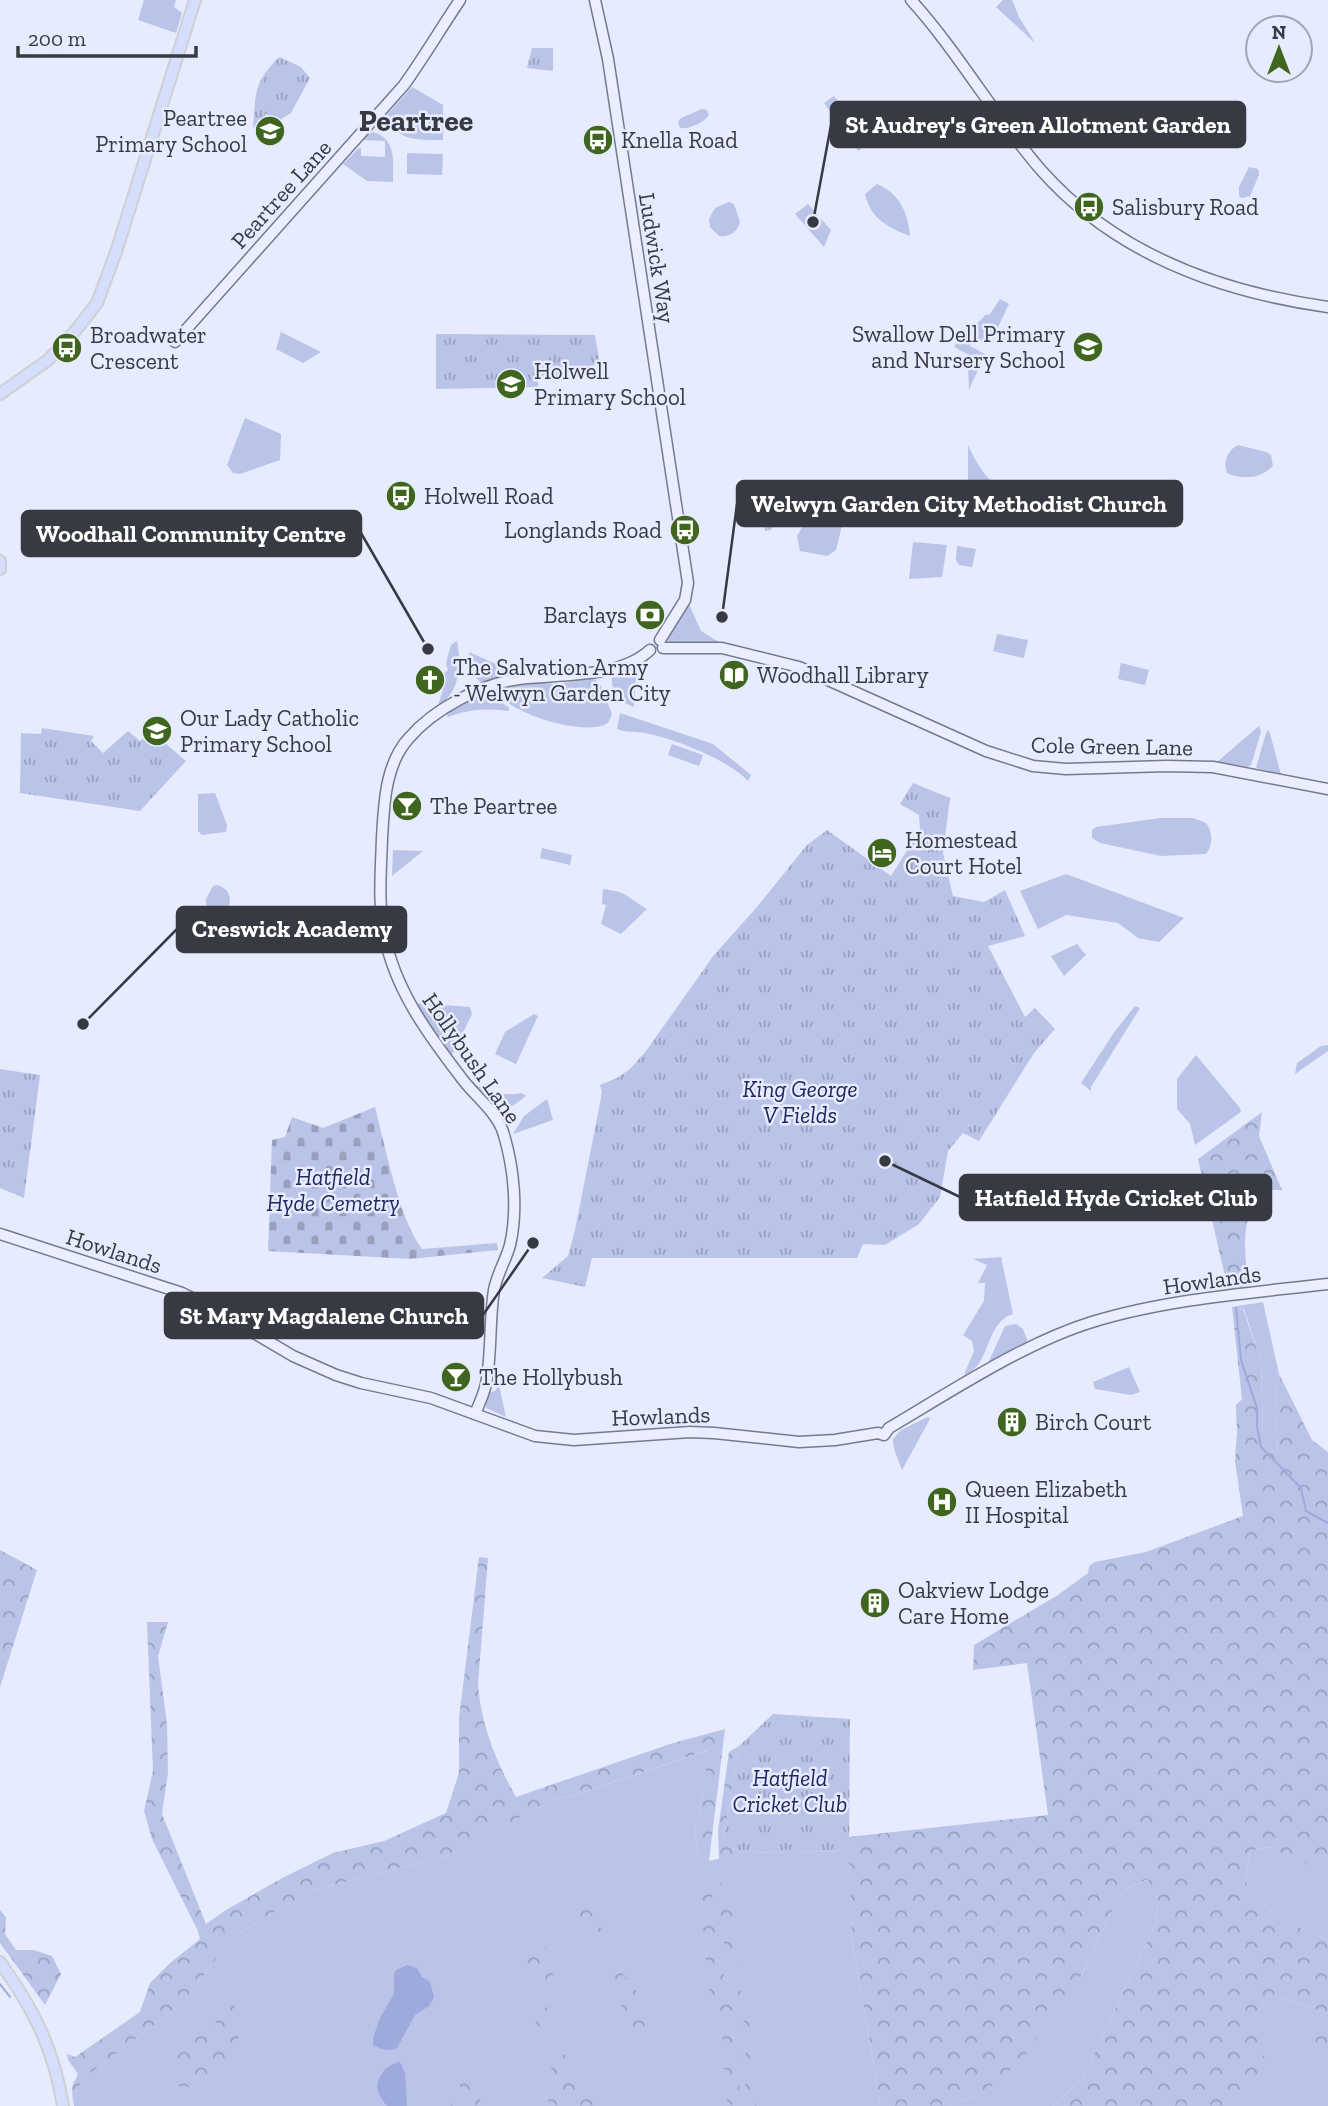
<svg xmlns="http://www.w3.org/2000/svg" width="1328" height="2106" font-family="'Zilla Slab',serif">
<style>
.green{fill:#bac4e8}
.forest{fill:url(#forest-crowns)}
.cemetery{fill:url(#cemetery-stones)}
.park{fill:url(#park-tufts)}
.water{fill:#9daadb}
.lines{fill:none;stroke-linecap:round;stroke-linejoin:round}
.stream{stroke:#9daadb;stroke-width:2}
.secondary-casing{stroke:#757a8e;stroke-width:13}
.primary-casing{stroke:#cfd0d2;stroke-width:14}
.secondary{stroke:#ebeefe;stroke-width:10}
.primary{stroke:#d6defd;stroke-width:10}
.labels{text-anchor:middle;dominant-baseline:central;stroke-width:5;stroke-linejoin:round;paint-order:stroke}
.poi-label{font-size:23px;fill:#383a43;stroke:#e6ebfd;text-anchor:start}
.street-label{font-size:23px;fill:#383a43;stroke:#e6ebfd}
.park-label{font-size:23px;font-style:italic;fill:#1f2660;stroke:#e6ebfd}
.district-label{font-size:30px;font-weight:bold;fill:#383a43;stroke:#e6ebfd}
.leader{fill:none;stroke:#383a43;stroke-width:2.5}
.callout-dot{fill:#383a43;stroke:#e6ebfd;stroke-width:2.5}
.callout{fill:#383a43;stroke:#383a43;stroke-width:2.5}
.callout-label{font-size:24px;text-anchor:middle;font-weight:bold;fill:#fff}
</style>
<defs>
<pattern id="forest-crowns" width="20" height="18" patternUnits="userSpaceOnUse" patternTransform="scale(1.75)"><rect width="20" height="18" fill="#bac4e8"/><path d="M2 6a3 3 0 1 1 6 0M12 15a3 3 0 1 1 6 0" fill="none" stroke="#98a0be"/></pattern>
<pattern id="cemetery-stones" width="16" height="16" patternUnits="userSpaceOnUse" patternTransform="scale(1.75)"><rect width="16" height="16" fill="#bac4e8"/><path d="M2 7V4a2 2 0 0 1 4 0v3zM10 15v-3a2 2 0 0 1 4 0v3z" fill="#98a0be"/></pattern>
<pattern id="park-tufts" width="24" height="20" patternUnits="userSpaceOnUse" patternTransform="scale(1.75)"><rect width="24" height="20" fill="#bac4e8"/><path d="M3 7l-1-3M5 7V3M7 7l1-3M15 17l-1-3M17 17v-4M19 17l1-3" fill="none" stroke="#98a0be"/></pattern>
</defs>
<rect width="100%" height="100%" fill="#e6ebfd"/>
<g class="green">
<polygon points="144,0 176,0 174,7 182,13 176,33 138,20"/>
<polygon points="1003,0 1012,0 1019,17 1035,43 996,7"/>
<path d="M412,87L443,105V140C416,140 405,141 384,122V118Z"/>
<polygon points="834,96 871,141 858,151 824,103"/>
<path d="M702,109L707,110L709,115C705,122 688,130 680,128L678,122L681,118Z"/>
<path d="M373,132C397,139 393,162 393,182L367,181L343,164L359,148H361V156L385,157V141L361,140Z"/>
<polygon points="407,153 443,154 442,175 407,174"/>
<polygon points="1249,167 1258,169 1259,175 1250,196 1242,198 1239,196 1239,187"/>
<path d="M877,184C900,194 908,213 910,236C888,228 870,218 865,194Z"/>
<path d="M729,202L734,204L740,222C737,232 731,237 719,236L710,227L709,219L715,208Z"/>
<polygon points="808,204 831,230 824,247 795,214"/>
<path d="M1000,299L1009,304L990,344L974,338L970,346L985,354L969,390L968,366L973,357L954,347L962,334L968,333C973,325 980,323 985,315L990,314Z"/>
<polygon points="281,332 321,352 303,363 276,349"/>
<polygon points="245,418 281,434 280,460 240,474 233,473 227,465"/>
<path d="M968,445C985,482 997,490 1034,504L968,492Z"/>
<path d="M1238,445L1266,452L1271,455L1273,466C1259,479 1245,479 1228,474C1222,465 1227,450 1238,445Z"/>
<polygon points="747,483 766,485 751,511 747,510 737,497"/>
<path d="M787,492L790,498L771,530L765,531C762,513 769,498 787,492Z"/>
<polygon points="836,498 848,501 836,550 827,556 800,551 797,536 811,511"/>
<polygon points="913,542 947,545 942,577 909,579"/>
<polygon points="957,546 976,549 972,567 959,565 956,560"/>
<polygon points="688,602 701,631 722,644 669,644 666,635"/>
<polygon points="997,634 1028,640 1024,658 993,651"/>
<path d="M457,641C462,666 460,692 438,706L445,682L443,674L448,670L446,663L451,645Z"/>
<path d="M469,652L520,675L484,684C472,679 472,663 469,652Z"/>
<polygon points="1121,663 1149,670 1145,685 1118,679"/>
<path d="M633,668L636,677L634,707C619,702 610,691 612,675Z"/>
<path d="M594,678L600,684L612,714L608,723C588,737 514,715 500,695L503,686L522,682L558,684Z"/>
<path d="M483,691L489,692L509,708V711C487,708 468,709 448,717L446,713L461,701Z"/>
<path d="M620,713L713,744L751,775L748,781C729,760 673,738 644,733C635,731 626,733 617,729Z"/>
<polygon points="1259,726 1261,732 1251,765 1248,767 1217,762"/>
<polygon points="1269,730 1281,774 1256,768 1266,733"/>
<polygon points="672,744 703,755 699,766 668,755"/>
<polygon points="215,793 227,825 226,832 202,835 198,831 198,794"/>
<path d="M1160,818H1193L1206,823C1213,832 1213,845 1206,854L1161,856L1100,843L1092,838V830L1096,827Z"/>
<polygon points="542,848 572,855 570,865 540,858"/>
<polygon points="393,850 423,851 392,876"/>
<polygon points="1066,874 1184,918 1159,942 1138,938 1118,923 1066,915 1038,929 1020,891"/>
<path d="M218,885C228,889 233,897 228,907L210,908L206,905V899L213,886Z"/>
<path d="M603,889C607,890 611,890 615,891C628,893 636,904 647,909L621,934L601,924L606,905L602,904Z"/>
<polygon points="1077,944 1086,955 1064,976 1051,956"/>
<polygon points="419,1003 470,1007 472,1014 452,1055 449,1055 416,1007"/>
<polygon points="1135,1006 1140,1008 1091,1087 1091,1091 1081,1083 1115,1031"/>
<polygon points="534,1014 538,1016 516,1064 495,1054 505,1032"/>
<polygon points="1328,1045 1328,1051 1295,1074 1297,1063 1321,1046"/>
<polygon points="1196,1055 1240,1108 1241,1112 1195,1145 1190,1124 1177,1109 1177,1079"/>
<path d="M467,1079C485,1092 501,1097 522,1093L526,1096C522,1099 516,1104 512,1106C492,1114 478,1092 467,1079Z"/>
<polygon points="547,1099 553,1120 513,1134 524,1116"/>
<path d="M1001,1257L1013,1314C988,1322 990,1355 974,1369C972,1371 968,1373 964,1375L974,1351L972,1341L963,1335L984,1301L985,1283H978L987,1265L973,1259Z"/>
<polygon points="1263,1302 1279,1374 1275,1387 1278,1458 1263,1439 1261,1361 1244,1309 1232,1307"/>
<polygon points="1016,1324 1023,1329 1028,1342 988,1363 1005,1326"/>
<polygon points="1129,1367 1140,1392 1131,1395 1095,1389 1093,1382"/>
<polygon points="499,1385 506,1417 486,1408 485,1403 488,1393 495,1391"/>
<polygon points="928,1417 930,1419 902,1470 894,1449 893,1439 901,1430"/>
<polygon points="709,1750 704,1789 695,1829 699,1861 709,1861 741,1853 849,1851 852,1941 881,2106 74,2106 73,2097 83,2079 184,2002 232,1937 311,1891 446,1856 555,1799 569,1797"/>
<polygon points="1270,1847 1328,1874 1328,1941 1276,1916 1246,1882 1250,1851"/>
<polygon points="1149,1879 1158,1899 1156,1923 1083,2078 1053,2106 949,2106 985,2092 1080,1978 1114,1907 1128,1888"/>
<polygon points="1270,1994 1328,2013 1328,2106 1221,2106 1233,2102 1251,2021"/>
</g>
<g class="forest">
<path d="M1262,1112L1259,1136L1282,1190H1262C1239,1223 1245,1248 1248,1286L1228,1289L1198,1159Z"/>
<polygon points="1232,1307 1243,1309 1261,1361 1263,1439 1278,1457 1275,1387 1279,1374 1312,1440 1328,1452 1328,1874 1269,1847 1250,1851 1246,1882 1276,1916 1328,1941 1328,2013 1270,1994 1251,2021 1267,2065 1233,2102 1221,2106 1053,2106 1083,2078 1156,1923 1158,1899 1148,1879 1128,1888 1114,1907 1080,1978 1024,2057 985,2092 949,2106 881,2106 852,1941 848,1837 1048,1815 1027,1663 973,1670 974,1645 1058,1595 1088,1573 1089,1566 1095,1562 1146,1552 1243,1516 1235,1461 1237,1432 1236,1405 1242,1399"/>
<polygon points="0,1550 37,1570 0,1687"/>
<path d="M479,1557L488,1558L478,1685C481,1725 497,1764 516,1797L673,1743L725,1729L709,1861H699L695,1829L704,1789L708,1750L569,1797L555,1799L446,1856L311,1891L232,1937L184,2002L83,2079L73,2097V2106L72,2087L78,2074L68,2060L67,2054L75,2057L140,2012L150,1983L169,1964L200,1939L198,1931L152,1839L144,1811L153,1771L147,1622H168L158,1656L167,1724L168,1773L162,1814L206,1924L226,1910L284,1877L333,1853L384,1841L446,1813L459,1773V1718Z"/>
<polygon points="739,1746 723,1842 741,1853 719,1859 718,1831 729,1752"/>
<polygon points="709,1873 722,1970 737,2019 740,2106 727,2106 722,2033 705,1976 706,1961 699,1880"/>
<polygon points="717,1879 727,1891 738,1939 737,1979 749,2019 756,2106 745,2105 746,2029 724,1942"/>
<path d="M584,1902C595,1914 603,1924 602,1941L597,1944L590,1940L587,1928L571,1909L573,1904Z"/>
<polygon points="0,1910 6,1917 5,1934 16,1950 34,1950 52,1956 61,1974 45,2005 0,1943"/>
<path d="M535,1932C549,1943 552,1965 554,1982L547,1988C547,2008 549,2033 537,2049H532L531,2043C534,2026 544,2003 539,1987C531,1964 523,1966 524,1939Z"/>
<polygon points="604,1966 615,1966 635,1987 647,2028 643,2037 637,2037 629,2032 619,1997 603,1975"/>
<path d="M229,2000L242,2014L244,2030L204,2089L179,2086L173,2064C185,2042 194,2038 215,2028L220,2002Z"/>
<polygon points="1317,2022 1323,2022 1328,2026 1328,2060 1325,2065 1319,2066 1314,2061"/>
<path d="M563,2054L567,2056L566,2073L578,2087L605,2106H550C542,2090 548,2065 563,2054Z"/>
<polygon points="468,2076 480,2084 482,2096 478,2106 449,2106 460,2096 460,2082"/>
</g>
<path class="cemetery" d="M375,1107C385,1145 399,1219 422,1249L497,1243L498,1250L410,1259L268,1251L272,1140L285,1137L292,1117L323,1128Z"/>
<g class="park">
<polygon points="532,48 553,48 553,71 527,68"/>
<path d="M279,57L301,67L310,78L291,113L277,122L266,114L253,128C256,94 253,83 279,57Z"/>
<polygon points="436,334 595,335 600,364 590,366 588,376 538,380 538,387 436,389"/>
<polygon points="42,728 94,736 91,741 103,753 128,731 140,741 151,731 186,761 140,811 20,793 21,733 41,734"/>
<polygon points="913,783 950,798 943,853 953,896 984,902 1005,890 1025,936 988,946 1025,1017 1035,1008 1055,1029 1034,1053 979,1141 963,1133 948,1151 940,1197 919,1224 885,1245 863,1244 857,1258 592,1258 585,1287 542,1278 568,1256 575,1230 602,1093 600,1085 617,1078 630,1069 646,1051 714,955 757,907 807,845 827,830 891,876 920,830 919,815 900,804"/>
<polygon points="0,1069 40,1075 24,1198 0,1188"/>
<polygon points="773,1714 850,1719 849,1851 741,1853 723,1842 739,1746"/>
</g>
<g class="water">
<path d="M407,1965L417,1968L422,1977L430,1982L434,1997L429,2006L415,2015L397,2048C390,2052 380,2049 373,2045V2038L380,2018L394,1994V1974L396,1970Z"/>
<path d="M400,2062L405,2073L407,2106H387C384,2102 379,2096 378,2091C374,2078 388,2063 400,2062Z"/>
</g>
<g class="lines">
<g class="stream">
<polyline points="1236,1308 1241,1360 1257,1408 1257,1427 1261,1447 1301,1488 1306,1511 1328,1523"/>
<polyline points="0,1984 10,1997"/>
</g>
<g class="secondary-casing">
<g id="secondary">
<polyline points="595,0 608,59 688,583 685,600 660,640"/>
<path d="M911,0C959,53 994,116 1041,170C1114,253 1220,292 1328,307"/>
<path d="M175,342L404,85C424,57 441,28 460,0"/>
<polyline points="663,648 722,648 799,667 986,751 1033,766 1066,769 1167,766 1213,767 1328,789"/>
<path d="M0,1234L182,1293L212,1308L293,1356L336,1375L361,1383L431,1398L535,1436L574,1440L690,1432L714,1433L799,1442L835,1440L878,1433L884,1435L889,1428C950,1392 1024,1343 1092,1322C1167,1299 1250,1293 1328,1284"/>
<path d="M475,1414C479,1404 484,1394 486,1384C492,1353 489,1321 494,1290C497,1274 506,1260 510,1245C518,1210 514,1169 504,1135C498,1112 473,1095 460,1076C427,1033 394,988 384,933C378,903 381,869 382,838C384,804 385,764 409,738C434,709 481,684 519,679C557,674 619,679 650,650"/>
</g>
</g>
<g class="primary-casing">
<g id="primary">
<polyline points="0,394 48,360 76,330 97,303 116,252 195,0"/>
<polyline points="0,561 0,569"/>
<path d="M0,1962C33,2008 54,2049 63,2106"/>
</g>
</g>
<use href="#secondary" class="secondary"/>
<use href="#primary" class="primary"/>
</g>
<defs>
<g id="school-disc" transform="scale(1.575)"><circle r="9.5" fill="#3f651f" stroke="#e6ebfd"/><path d="M0-5L7-2L0 1L-7-2ZM-4 1L0 2.5L4 1V4Q0 6-4 4Z" fill="#fff"/></g>
<g id="bus-disc" transform="scale(1.575)"><circle r="9.5" fill="#3f651f" stroke="#e6ebfd"/><path d="M-5-6H5V4H4V6H2V4H-2V6H-4V4H-5ZM-3.5-4V0h7V-4ZM-3.5 1.2v1.5H-2V1.2ZM2 1.2v1.5H3.5V1.2Z" fill="#fff"/></g>
<g id="bank-disc" transform="scale(1.575)"><circle r="9.5" fill="#3f651f" stroke="#e6ebfd"/><path d="M-6-4H6V4H-6ZM0-2.3a2.3 2.3 0 1 0 0 4.6a2.3 2.3 0 1 0 0-4.6Z" fill="#fff"/></g>
<g id="library-disc" transform="scale(1.575)"><circle r="9.5" fill="#3f651f" stroke="#e6ebfd"/><path d="M-6-4Q-3-5.5-.7-3.5V5Q-3 3-6 4ZM6-4Q3-5.5 .7-3.5V5Q3 3 6 4Z" fill="#fff"/></g>
<g id="church-disc" transform="scale(1.575)"><circle r="9.5" fill="#3f651f" stroke="#e6ebfd"/><path d="M-1.2-6h2.4v3.5h3.3v2.4h-3.3V6h-2.4V-.1h-3.3v-2.4h3.3Z" fill="#fff"/></g>
<g id="bar-disc" transform="scale(1.575)"><circle r="9.5" fill="#3f651f" stroke="#e6ebfd"/><path d="M-6-5H6L.8 .8V4.5H3.5V6h-7V4.5H-.8V.8Z" fill="#fff"/></g>
<g id="hotel-disc" transform="scale(1.575)"><circle r="9.5" fill="#3f651f" stroke="#e6ebfd"/><path d="M-6-4.5h1.5V1H6V5H4.5V3h-9V5H-6ZM-4 0a1.8 1.8 0 1 1 3.6 0ZM.5 0V-2.5h3Q6-2.5 6 0Z" fill="#fff"/></g>
<g id="building-disc" transform="scale(1.575)"><circle r="9.5" fill="#3f651f" stroke="#e6ebfd"/><path d="M-4-6H4V6H1V3H-1V6H-4ZM-2.5-4.3h1.7v1.8h-1.7ZM.8-4.3h1.7v1.8H.8ZM-2.5-1h1.7V.8h-1.7ZM.8-1h1.7V.8H.8Z" fill="#fff"/></g>
<g id="hospital-disc" transform="scale(1.575)"><circle r="9.5" fill="#3f651f" stroke="#e6ebfd"/><path d="M-5-5h3v3.5h4V-5h3V5h-3V1.5h-4V5h-3Z" fill="#fff"/></g>
</defs>
<g fill-rule="evenodd">
<use href="#school-disc" x="270" y="131"/>
<use href="#bus-disc" x="598" y="140"/>
<use href="#bus-disc" x="1089" y="207"/>
<use href="#school-disc" x="1088" y="347"/>
<use href="#bus-disc" x="67" y="348"/>
<use href="#school-disc" x="511" y="384"/>
<use href="#bus-disc" x="401" y="496"/>
<use href="#bus-disc" x="685" y="530"/>
<use href="#bank-disc" x="650" y="615"/>
<use href="#library-disc" x="734" y="675"/>
<use href="#church-disc" x="430" y="680"/>
<use href="#school-disc" x="157" y="731"/>
<use href="#bar-disc" x="407" y="806"/>
<use href="#hotel-disc" x="882" y="853"/>
<use href="#bar-disc" x="456" y="1377"/>
<use href="#building-disc" x="1012" y="1422"/>
<use href="#hospital-disc" x="942" y="1502"/>
<use href="#building-disc" x="875" y="1603"/>
</g>
<g class="labels">
<g class="poi-label">
<text x="247" y="118" text-anchor="end">Peartree<tspan x="247" dy="26">Primary School</tspan></text>
<text x="621" y="140">Knella Road</text>
<text x="1112" y="207">Salisbury Road</text>
<text x="1065" y="334" text-anchor="end">Swallow Dell Primary<tspan x="1065" dy="26">and Nursery School</tspan></text>
<text x="90" y="335">Broadwater<tspan x="90" dy="26">Crescent</tspan></text>
<text x="534" y="371">Holwell<tspan x="534" dy="26">Primary School</tspan></text>
<text x="424" y="496">Holwell Road</text>
<text x="662" y="530" text-anchor="end">Longlands Road</text>
<text x="627" y="615" text-anchor="end">Barclays</text>
<text x="453" y="667">The Salvation Army<tspan x="453" dy="26">- Welwyn Garden City</tspan></text>
<text x="757" y="675">Woodhall Library</text>
<text x="180" y="718">Our Lady Catholic<tspan x="180" dy="26">Primary School</tspan></text>
<text x="430" y="806">The Peartree</text>
<text x="905" y="840">Homestead<tspan x="905" dy="26">Court Hotel</tspan></text>
<text x="479" y="1377">The Hollybush</text>
<text x="1035" y="1422">Birch Court</text>
<text x="965" y="1489">Queen Elizabeth<tspan x="965" dy="26">II Hospital</tspan></text>
<text x="898" y="1590">Oakview Lodge<tspan x="898" dy="26">Care Home</tspan></text>
</g>
<g class="street-label">
<text transform="translate(281 194) rotate(-48)">Peartree Lane</text>
<text transform="translate(657 258) rotate(81)">Ludwick Way</text>
<text transform="translate(1112 746) rotate(1)">Cole Green Lane</text>
<text transform="translate(472 1058) rotate(55)">Hollybush Lane</text>
<text transform="translate(114 1251) rotate(18)">Howlands</text>
<text transform="translate(1212 1280) rotate(-8)">Howlands</text>
<text transform="translate(661 1416) rotate(-2)">Howlands</text>
</g>
<g class="park-label">
<text x="800" y="1089">King George<tspan x="800" dy="26">V Fields</tspan></text>
<text x="333" y="1177">Hatfield<tspan x="333" dy="26">Hyde Cemetry</tspan></text>
<text x="790" y="1778">Hatfield<tspan x="790" dy="26">Cricket Club</tspan></text>
</g>
<g class="district-label">
<text x="416" y="121">Peartree</text>
</g>
</g>
<path class="leader" d="M813 222L831 125M722 617L737 504M428 649L361 533M83 1024L177 929M885 1161L960 1197M533 1243L483 1315"/>
<g class="callout-dot">
<circle cx="813" cy="222" r="7"/>
<circle cx="722" cy="617" r="7"/>
<circle cx="428" cy="649" r="7"/>
<circle cx="83" cy="1024" r="7"/>
<circle cx="885" cy="1161" r="7"/>
<circle cx="533" cy="1243" r="7"/>
</g>
<g class="callout">
<rect x="831" y="102" width="414" height="45" rx="7"/>
<rect x="737" y="481" width="445" height="45" rx="7"/>
<rect x="22" y="511" width="339" height="45" rx="7"/>
<rect x="177" y="907" width="229" height="45" rx="7"/>
<rect x="960" y="1175" width="311" height="45" rx="7"/>
<rect x="165" y="1293" width="318" height="45" rx="7"/>
</g>
<g class="callout-label">
<text x="1038" y="133">St Audrey's Green Allotment Garden</text>
<text x="959" y="512">Welwyn Garden City Methodist Church</text>
<text x="191" y="542">Woodhall Community Centre</text>
<text x="292" y="937">Creswick Academy</text>
<text x="1116" y="1206">Hatfield Hyde Cricket Club</text>
<text x="324" y="1324">St Mary Magdalene Church</text>
</g>
<g transform="translate(1279 49)"><circle r="33" fill="#e6ebfd" stroke="#a0a4b3" stroke-width="2"/>
<path d="M0-5L12 26L0 18L-12 26Z" fill="#3f651f"/>
<text y="-10" font-size="19" font-weight="bold" text-anchor="middle" fill="#383a43">N</text>
</g>
<path d="M18 46v10h178v-10" fill="none" stroke="#383a43" stroke-width="3.5"/>
<text x="28" y="46" font-size="21" fill="#383a43" stroke="#e6ebfd" stroke-width="5" paint-order="stroke">200 m</text>
</svg>
